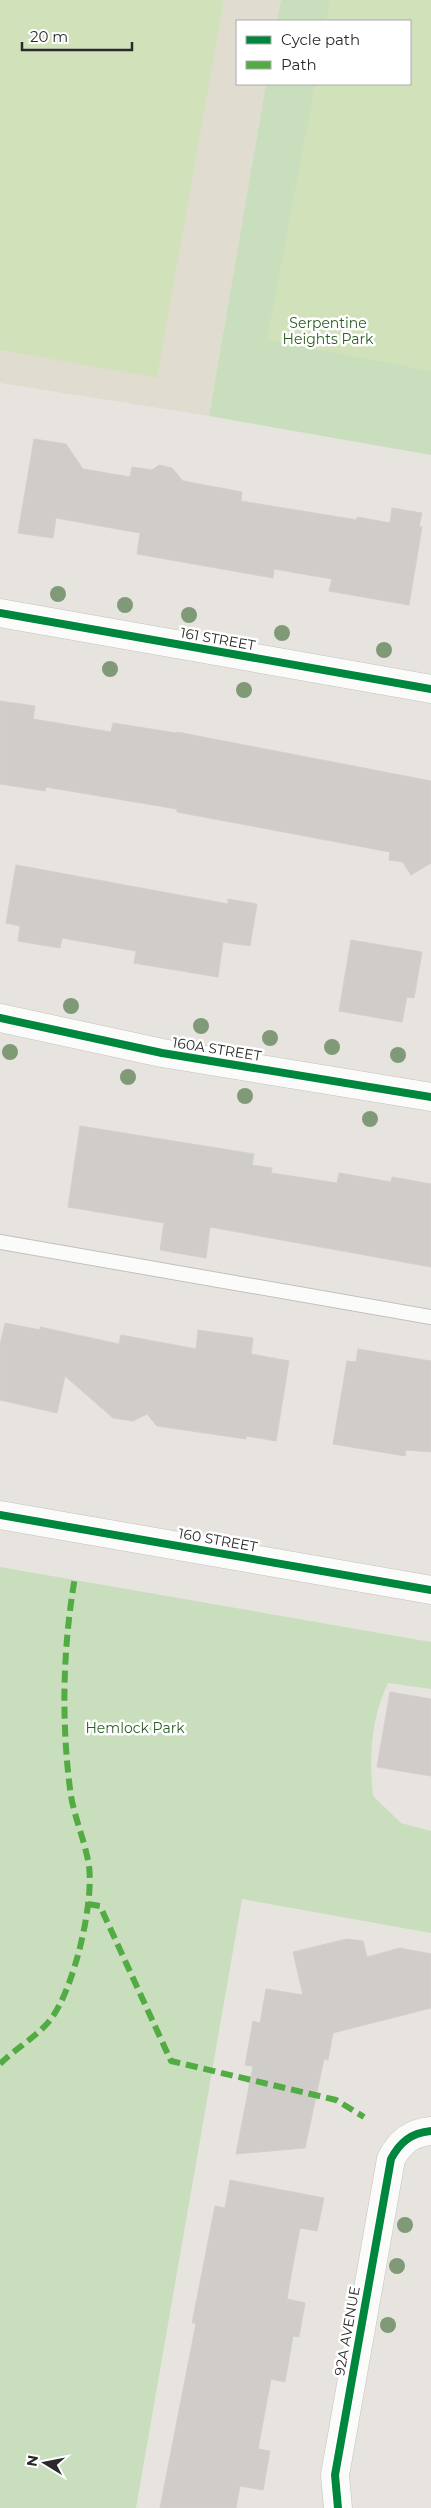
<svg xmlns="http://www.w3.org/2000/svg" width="431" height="2508" font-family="Montserrat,sans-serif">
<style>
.education{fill:#e1dcd0}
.green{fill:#c9debd}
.pitch{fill:#d1e2bb}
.building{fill:#cfccc9;stroke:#d2d0cc}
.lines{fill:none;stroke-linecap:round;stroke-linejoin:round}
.service-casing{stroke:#c2c0c0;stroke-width:16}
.minor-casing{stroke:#c2c0c0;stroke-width:29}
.secondary-casing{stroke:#c2c0c0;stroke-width:29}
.service{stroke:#fbfbfa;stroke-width:14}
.minor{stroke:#fbfbfa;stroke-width:28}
.secondary{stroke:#fbfbfa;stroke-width:28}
.quiet{stroke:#53ab44;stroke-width:6;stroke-dasharray:12 6;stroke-linecap:butt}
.cycleway-casing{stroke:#fff;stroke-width:11}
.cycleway{stroke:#00873e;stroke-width:8}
.tree{fill:#809a78}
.labels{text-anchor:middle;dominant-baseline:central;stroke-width:5;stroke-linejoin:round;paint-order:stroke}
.park-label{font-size:14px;fill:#2b5e23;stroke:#fff}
.street-label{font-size:14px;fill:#2a2a2a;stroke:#fff}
</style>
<rect width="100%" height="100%" fill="#e7e4e0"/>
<polygon class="education" points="0,0 281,0 277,21 237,21 237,84 266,84 209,416 0,383"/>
<g class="green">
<polygon points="281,0 431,0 431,455 209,416 266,84 410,84 410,21 277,21"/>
<path d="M0,1567L431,1642V1689L388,1683C371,1717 369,1758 373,1796L401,1823L431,1831V1933L242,1899L136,2508H0Z"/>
</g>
<g class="pitch">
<polygon points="0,0 224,0 157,378 0,350"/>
<polygon points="330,0 431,0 431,371 267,340 315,84 410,84 410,21 326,21"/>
</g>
<g class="building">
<polygon points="34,439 66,444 83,469 130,477 132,467 152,470 159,465 172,468 183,481 242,492 241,501 357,520 357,517 390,523 392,508 422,513 419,527 422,527 409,605 329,591 332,579 274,569 273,578 137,554 140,533 56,518 53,538 18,533"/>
<polygon points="0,701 35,706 33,719 111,732 113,723 176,733 177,732 431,781 431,863 411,875 403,862 389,860 390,852 177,812 177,809 46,787 45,791 0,784"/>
<polygon points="16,865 228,904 228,899 257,904 250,946 223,942 218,977 134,963 136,951 62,938 60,948 18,941 20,926 6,923"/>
<polygon points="351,940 422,952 414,998 407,997 402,1022 339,1011"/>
<polygon points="80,1126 254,1154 252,1165 272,1168 271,1173 337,1183 339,1173 391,1182 392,1177 431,1184 431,1267 210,1227 206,1258 160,1250 164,1223 68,1207"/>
<polygon points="5,1323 40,1330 40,1327 119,1344 121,1335 196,1349 198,1330 253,1338 251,1354 289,1361 276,1441 246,1436 246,1439 157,1426 147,1414 133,1421 113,1418 65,1376 57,1413 0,1400 0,1345"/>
<polygon points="358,1349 431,1361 431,1452 406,1450 405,1456 333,1444 347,1361 356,1362"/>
<polygon points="390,1692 431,1699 431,1776 377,1767"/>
<polygon points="347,1939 363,1941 367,1957 400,1948 431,1954 431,2008 333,2033 328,2060 324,2059 305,2148 236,2154 253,2066 245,2065 253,2021 260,2023 266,1989 303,1995 293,1952"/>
<polygon points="230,2180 324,2198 317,2231 300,2228 292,2270 287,2299 305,2303 299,2337 293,2336 285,2382 271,2379 258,2449 270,2451 263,2490 240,2486 236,2508 160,2508 196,2323 192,2323 215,2206 225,2208"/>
</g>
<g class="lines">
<g class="service-casing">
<polyline id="service" points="0,1242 431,1317"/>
</g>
<g class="minor-casing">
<g id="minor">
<polyline points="0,613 431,689"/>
<polyline points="0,1018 162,1053 431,1097"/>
<path d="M338,2508L335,2475L391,2159C400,2142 411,2133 431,2131"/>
</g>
</g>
<g class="secondary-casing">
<polyline id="secondary" points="0,1515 431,1590"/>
</g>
<use href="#service" class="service"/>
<use href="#minor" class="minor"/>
<use href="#secondary" class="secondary"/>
<g class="quiet">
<polyline points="88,1904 100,1906 171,2061 336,2100 364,2117"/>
<path d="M0,2064C15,2049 39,2035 51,2019C74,1988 94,1904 89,1866C85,1840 73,1815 70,1789C61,1719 63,1646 75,1577"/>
</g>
<g class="cycleway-casing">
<g id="cycleway">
<polyline points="0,613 431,689"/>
<polyline points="0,1018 162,1053 431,1097"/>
<polyline points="0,1515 431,1590"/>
<path d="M338,2508L335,2475L391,2159C400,2142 411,2133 431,2131"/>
</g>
</g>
<use href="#cycleway" class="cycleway"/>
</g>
<g class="tree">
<circle cx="58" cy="594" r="8"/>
<circle cx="125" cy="605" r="8"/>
<circle cx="189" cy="615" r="8"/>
<circle cx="282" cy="633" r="8"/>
<circle cx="384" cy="650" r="8"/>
<circle cx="110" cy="669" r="8"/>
<circle cx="244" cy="690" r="8"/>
<circle cx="71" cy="1006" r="8"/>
<circle cx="201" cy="1026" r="8"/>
<circle cx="270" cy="1038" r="8"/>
<circle cx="332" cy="1047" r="8"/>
<circle cx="10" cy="1052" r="8"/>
<circle cx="398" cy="1055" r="8"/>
<circle cx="128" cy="1077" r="8"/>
<circle cx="245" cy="1096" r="8"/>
<circle cx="370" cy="1119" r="8"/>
<circle cx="405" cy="2225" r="8"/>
<circle cx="397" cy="2266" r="8"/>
<circle cx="388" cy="2325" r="8"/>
</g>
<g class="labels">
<g class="park-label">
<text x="328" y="323">Serpentine<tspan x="328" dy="16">Heights Park</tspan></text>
<text x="135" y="1728">Hemlock Park</text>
</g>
<g class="street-label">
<text transform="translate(218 639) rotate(10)">161 STREET</text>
<text transform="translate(217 1049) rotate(9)">160A STREET</text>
<text transform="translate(218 1540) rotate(10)">160 STREET</text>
<text transform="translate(347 2331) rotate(-80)">92A AVENUE</text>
</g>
</g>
<rect x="236" y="20" width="175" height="65" fill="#ffffff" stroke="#aaaaaa"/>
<rect x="246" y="36" width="25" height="8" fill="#00873e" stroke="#aaaaaa"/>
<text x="281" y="45" font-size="15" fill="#2a2a2a">Cycle path</text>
<rect x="246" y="61" width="25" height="8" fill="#53ab44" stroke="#aaaaaa"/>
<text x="281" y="70" font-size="15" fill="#2a2a2a">Path</text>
<g transform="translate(45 2463) rotate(280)" stroke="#ffffff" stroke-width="4" paint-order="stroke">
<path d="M0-4L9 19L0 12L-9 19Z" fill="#2a2a2a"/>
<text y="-8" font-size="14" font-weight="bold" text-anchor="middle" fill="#2a2a2a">N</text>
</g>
<path d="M22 42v8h110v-8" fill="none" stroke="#2a2a2a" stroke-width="2.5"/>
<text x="30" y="42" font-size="15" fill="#2a2a2a" stroke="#ffffff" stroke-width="4" paint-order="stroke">20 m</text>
</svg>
